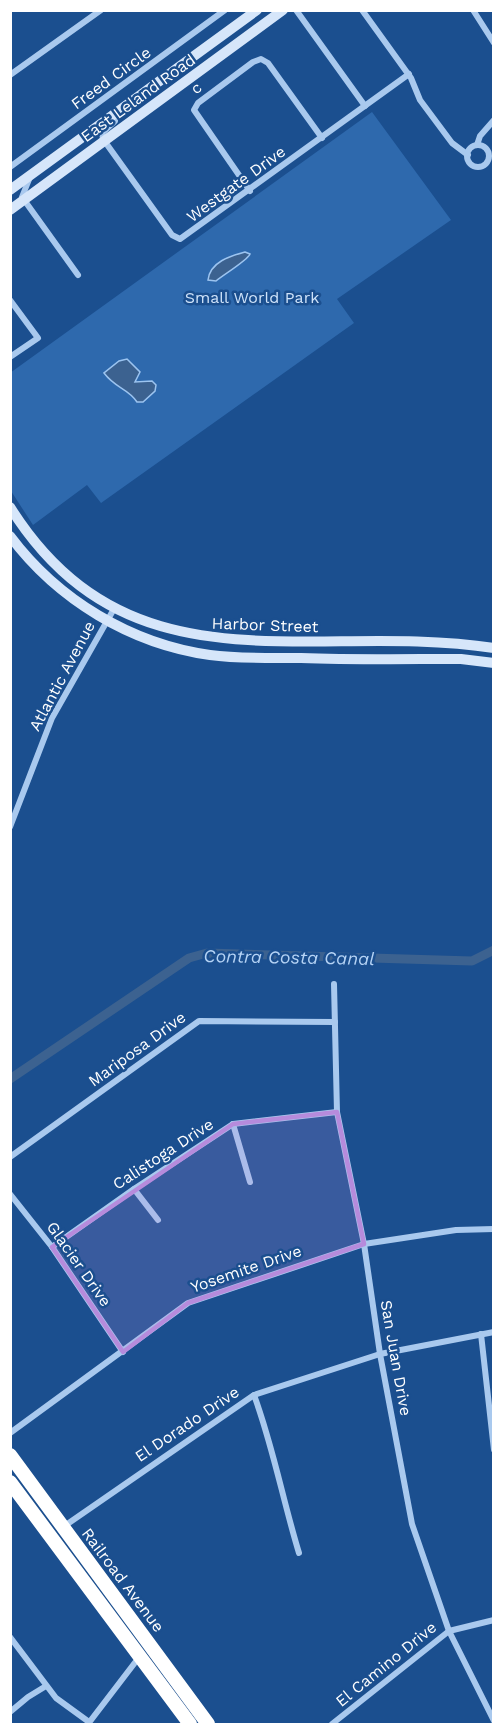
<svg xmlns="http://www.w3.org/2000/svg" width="504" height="1735" font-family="'Work Sans',sans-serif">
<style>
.green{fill:#2e69ad}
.water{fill:#3c6290;stroke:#9cc4f0;stroke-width:1.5}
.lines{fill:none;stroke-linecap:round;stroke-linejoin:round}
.canal{stroke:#3c6290;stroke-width:9}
.street{stroke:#a9c9ee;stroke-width:6}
.secondary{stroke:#d6e6fa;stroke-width:10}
.highway{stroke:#fff;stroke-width:14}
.marked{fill:#b68bdc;fill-opacity:0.2;stroke:#b68bdc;stroke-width:4.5;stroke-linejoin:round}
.labels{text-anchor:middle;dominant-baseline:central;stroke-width:5;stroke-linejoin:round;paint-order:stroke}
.street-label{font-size:16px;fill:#fff;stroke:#1b4f8f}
.park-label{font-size:16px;fill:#cfe3fa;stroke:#1b4f8f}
.water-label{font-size:18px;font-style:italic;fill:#b5d3f5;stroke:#1b4f8f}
</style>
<rect width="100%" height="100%" fill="#1b4f8f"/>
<polygon class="green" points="372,112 451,220 337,299 354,323 101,503 87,485 33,525 11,491 10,373"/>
<g class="water">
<path d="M245,252L250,254C248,260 223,275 216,281L208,280C210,262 230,256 245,252Z"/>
<path d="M127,359L140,372L135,382L152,381L156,385L155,391L143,402H137C128,388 116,389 104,373L119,361Z"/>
</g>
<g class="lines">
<polyline class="canal" points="10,1079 189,958 207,953 472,961 494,950"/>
<g class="street">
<polyline points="296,10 365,106"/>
<polyline points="362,10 411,78 420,100 452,143 468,155"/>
<polyline points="473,10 494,43"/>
<polyline points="10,75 101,10"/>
<polyline points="116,114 115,121 102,133 103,139 172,235 180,239 409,74"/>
<polyline points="477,145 480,136 494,120"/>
<circle cx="478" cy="156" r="11"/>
<polyline points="10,167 225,10"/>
<polyline points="30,177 22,197 78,275"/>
<polyline points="250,191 194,110 198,103 253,62 261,59 268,63 322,138"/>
<polyline points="10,300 38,338 10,357"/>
<polyline points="10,827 52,718 115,607"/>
<polyline points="334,984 337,1112 364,1244 380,1354 412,1524 449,1631 494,1721"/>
<polyline points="233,1124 250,1182"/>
<polyline points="10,1157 199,1021 335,1022"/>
<polyline points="134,1189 158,1220"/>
<polyline points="10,1194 52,1247 123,1352"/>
<polyline points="52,1247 134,1189 233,1124 337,1112"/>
<polyline points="481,1334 494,1450"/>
<path d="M254,1395C273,1446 283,1501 299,1553"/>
<polyline points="10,1433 188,1303 364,1244 456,1230 494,1229"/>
<polyline points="63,1527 254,1395 380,1354 494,1332"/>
<polyline points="10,1637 56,1698 89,1722"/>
<polyline points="10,1712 28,1697 46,1686"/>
<polyline points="88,1724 140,1656"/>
<polyline points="332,1724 449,1631 494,1620"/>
</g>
<g class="secondary">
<polyline points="10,190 257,10"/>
<polyline points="10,210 283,10"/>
<path d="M10,507C130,698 313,620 494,648"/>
<path d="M10,536C58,600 131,644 210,655C240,659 271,658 301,658C354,660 408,659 461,659L494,663"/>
</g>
<g class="highway">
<polyline points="10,1455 208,1724"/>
<polyline points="10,1482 190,1724"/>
</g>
</g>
<path class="marked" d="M337,1112L364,1244L188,1303L123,1352L52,1247L233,1124Z"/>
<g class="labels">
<g class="street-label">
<text transform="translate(111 78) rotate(-36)">Freed Circle</text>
<text transform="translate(196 88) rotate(-39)">c</text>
<text transform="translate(138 98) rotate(-36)">East Leland Road</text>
<text transform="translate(236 184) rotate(-36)">Westgate Drive</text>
<text transform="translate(265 625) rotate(2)">Harbor Street</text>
<text transform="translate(62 676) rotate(-62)">Atlantic Avenue</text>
<text transform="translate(137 1049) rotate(-36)">Mariposa Drive</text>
<text transform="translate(163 1154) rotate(-33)">Calistoga Drive</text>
<text transform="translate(79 1264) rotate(55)">Glacier Drive</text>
<text transform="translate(246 1269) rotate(-19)">Yosemite Drive</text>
<text transform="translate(396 1358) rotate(80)">San Juan Drive</text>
<text transform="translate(187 1424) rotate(-34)">El Dorado Drive</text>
<text transform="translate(123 1580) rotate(53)">Railroad Avenue</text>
<text transform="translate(386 1664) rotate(-39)">El Camino Drive</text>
</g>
<g class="park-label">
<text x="252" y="297">Small World Park</text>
</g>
<g class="water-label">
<text transform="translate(289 957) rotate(1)">Contra Costa Canal</text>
</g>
</g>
<rect width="504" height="1735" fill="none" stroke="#ffffff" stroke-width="24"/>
</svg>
